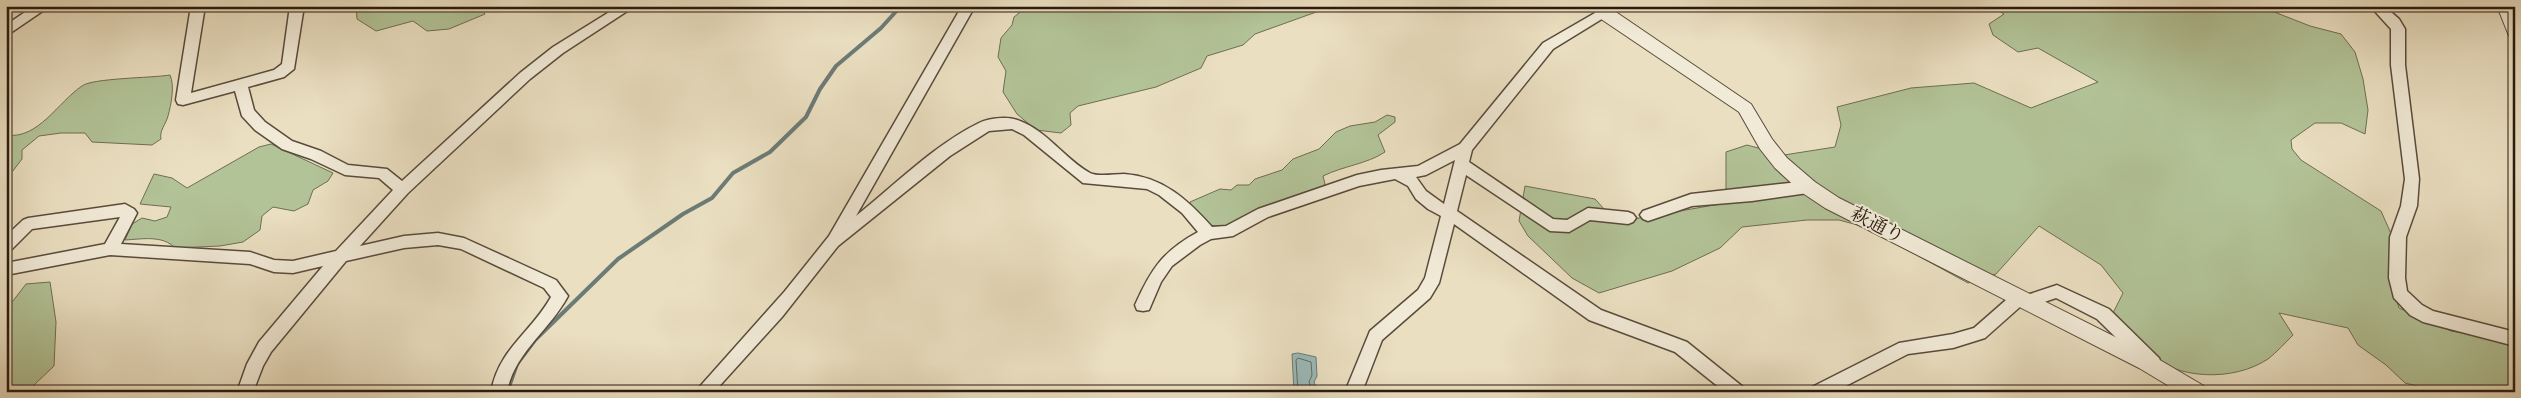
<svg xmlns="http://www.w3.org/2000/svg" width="2521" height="398" font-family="Vollkorn,'Noto Serif JP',serif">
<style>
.green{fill:#b2c397;stroke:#6e6e53}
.water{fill:#9abbba;stroke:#6d7b76}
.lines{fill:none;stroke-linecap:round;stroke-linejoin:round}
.shore{stroke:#626a64;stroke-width:1}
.stream{stroke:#6d7b76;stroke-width:4}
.minor-casing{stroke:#594b3c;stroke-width:3}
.tertiary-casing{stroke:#594b3c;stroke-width:2}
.minor{fill:#f1ead7;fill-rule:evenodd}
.tertiary{fill:#f1ead7;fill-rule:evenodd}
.labels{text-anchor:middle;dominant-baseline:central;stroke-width:4;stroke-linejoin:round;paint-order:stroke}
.street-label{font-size:19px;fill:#291a0f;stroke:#f1ead7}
</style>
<rect width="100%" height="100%" fill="#eadfc1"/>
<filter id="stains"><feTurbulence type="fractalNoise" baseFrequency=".004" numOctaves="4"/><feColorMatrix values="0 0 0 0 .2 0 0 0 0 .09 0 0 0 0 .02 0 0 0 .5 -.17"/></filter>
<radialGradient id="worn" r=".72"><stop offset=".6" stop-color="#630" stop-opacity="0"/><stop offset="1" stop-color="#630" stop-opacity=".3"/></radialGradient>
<g class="green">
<polygon points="356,6 479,6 485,14 449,29 427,31 413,21 376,31 357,19"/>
<path d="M547,6H619C596,14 571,13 547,6Z"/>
<polygon points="1028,6 1333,6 1255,34 1243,45 1207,56 1201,68 1156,87 1078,106 1070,113 1071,125 1061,133 1036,130 1017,114 1003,92 1006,71 998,57 1001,38 1012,25 1014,17"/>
<path d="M1989,6H2259L2310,26L2341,34L2355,52L2363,79L2368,110L2365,134L2341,123H2315L2291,140L2292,149L2301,160L2381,211L2392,236L2391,282L2399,308L2451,331L2515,342V392H2442L2405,383L2386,365L2358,345L2348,328L2279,313L2293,335C2285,343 2277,352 2268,359C2233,382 2177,380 2145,352C2133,341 2123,327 2112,315L2123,293L2101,265L2039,226L1996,274L1968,283L1865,227L1839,220H1807L1742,227L1720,248L1672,271L1599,293L1572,278L1528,236L1519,221L1525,186L1595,199L1616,222L1726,203V152L1747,145L1784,155L1835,147L1841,125L1837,107L1911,88L1974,83L2031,108L2098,82L2038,48L2018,52L1993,35L1989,24L2004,14Z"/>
<path d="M170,75C175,86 171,105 168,116C166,124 159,131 161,139L152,145L92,142L85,133H61L39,136L22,150V159L6,180V135C38,140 58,102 82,86C92,78 152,78 170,75Z"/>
<path d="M1387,115L1395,117V122L1378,135L1385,152C1367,164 1343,166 1323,176L1325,184L1322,187L1227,227L1208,225L1190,207V202L1220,189L1231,190L1237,185H1249L1255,179L1282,170L1293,159L1319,149L1336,132L1350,126L1375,122Z"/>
<path d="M271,144L333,173L328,181L313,190L308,204L294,211L273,207L262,216L260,230L243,242L220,246L175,248C163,235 142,239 125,240L132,224L142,218L155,221L167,217L171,207L140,204L154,174L172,178L187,188L259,147Z"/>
<polygon points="50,282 56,322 54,366 34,385 31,392 6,392 6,310 26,284"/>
</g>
<polygon class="water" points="1298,353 1316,357 1317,376 1314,382 1318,392 1294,392 1292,354"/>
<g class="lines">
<polyline class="shore" points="1298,392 1296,360 1298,358 1311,362 1312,375 1309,382 1313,392"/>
<polyline class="stream" points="511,392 510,384 517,364 535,340 618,259 683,214 712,198 733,173 770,152 806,117 820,89 836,66 881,28 901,6"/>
<g class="minor-casing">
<g id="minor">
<polygon points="34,6 50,6 6,36 6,25"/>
<path d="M191,6H205L191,93L274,70L282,64L290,6H304L294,69L284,77L248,87L254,110L265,122L292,141L321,151L348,165L387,169L402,181L520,73L553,47L619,6H635L563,53L530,79L408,193L360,246L404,236L438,233L464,238L556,280L568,296C550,330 514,353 507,392H491C499,348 531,333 551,297L544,288L461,249L438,245L404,248L346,261L271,352L263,366L253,392H237L247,364L259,342L323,266L293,273L274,272L250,264L110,255L6,275V263L105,244L120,217L32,229L11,250L6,252V236L23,220L28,218L125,204L134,209L137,213L121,244L250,252L274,260L293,261L336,251L393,190L379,178L345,175L311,159L282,149L255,130L242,116L235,91L183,105L178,104L176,100Z"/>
<path d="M962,6H975L856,216C895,185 934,145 979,123C990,118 1009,116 1020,121C1048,132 1065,159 1090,173C1098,177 1114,174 1124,174C1163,177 1187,199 1212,227L1226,226L1258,209L1357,175L1381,170L1418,166L1460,144L1543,43L1607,6H1623L1553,49L1472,150L1469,162L1553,219L1567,220L1588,208L1628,212L1633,214L1636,218L1633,222L1628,224L1590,220L1569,232L1550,231L1466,175L1457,211L1601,310L1687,342L1743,387L1745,392H1725L1675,352L1589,320L1454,224L1439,283L1430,298L1382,340L1362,392H1345L1370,331L1418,290L1425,278L1441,216L1428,209L1416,199L1408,186L1395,179L1359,186L1268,217L1233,236L1211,239L1200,245L1172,266L1161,282L1149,310L1143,311L1137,310L1135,305C1151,269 1163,251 1198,232L1182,213L1159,195L1147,189L1083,183L1024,135L1012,129L989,131L950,156L838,246L782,317L714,392H695L785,291L829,236ZM1455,160L1444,204L1426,191L1416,177L1426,175Z"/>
<polygon points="2370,6 2384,6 2399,19 2405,29 2405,65 2419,179 2417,206 2406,237 2405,278 2407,291 2422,305 2433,311 2515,332 2515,346 2423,322 2410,315 2394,298 2389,278 2390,237 2401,206 2405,179 2391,65 2391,29"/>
<polygon points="1808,181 1813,183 1815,187 1813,191 1808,193 1752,201 1692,206 1648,221 1643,219 1640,215 1643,211 1691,194"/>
<polygon points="2057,285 2109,309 2159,358 2161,363 2159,368 2153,370 2147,368 2097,319 2056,298 2027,308 2021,306 1985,338 1953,348 1908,354 1834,392 1810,392 1812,387 1899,343 1953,334 1974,328 2014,293 2020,292 2027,295"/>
</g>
</g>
<g class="tertiary-casing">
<g id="tertiary">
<polygon points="1590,6 1607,6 1751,104 1772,139 1787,158 1815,182 1839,198 2153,356 2204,386 2207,392 2179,392 2139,368 1825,208 1801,192 1775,168 1760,149 1739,112 1598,17"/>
<polygon points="2497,6 2513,6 2515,38 2509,36"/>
</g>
</g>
<use href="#minor" class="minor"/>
<use href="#tertiary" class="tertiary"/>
</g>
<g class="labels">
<g class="street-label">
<text transform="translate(1877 226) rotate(27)">萩通り</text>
</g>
</g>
<rect width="2521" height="398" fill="none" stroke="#eadfc1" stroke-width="25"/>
<rect x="8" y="8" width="2506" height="383" fill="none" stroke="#291a0f" stroke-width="2.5"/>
<rect x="12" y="12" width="2496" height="373" fill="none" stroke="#291a0f"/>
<rect width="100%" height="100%" filter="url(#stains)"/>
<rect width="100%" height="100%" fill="url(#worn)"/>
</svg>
